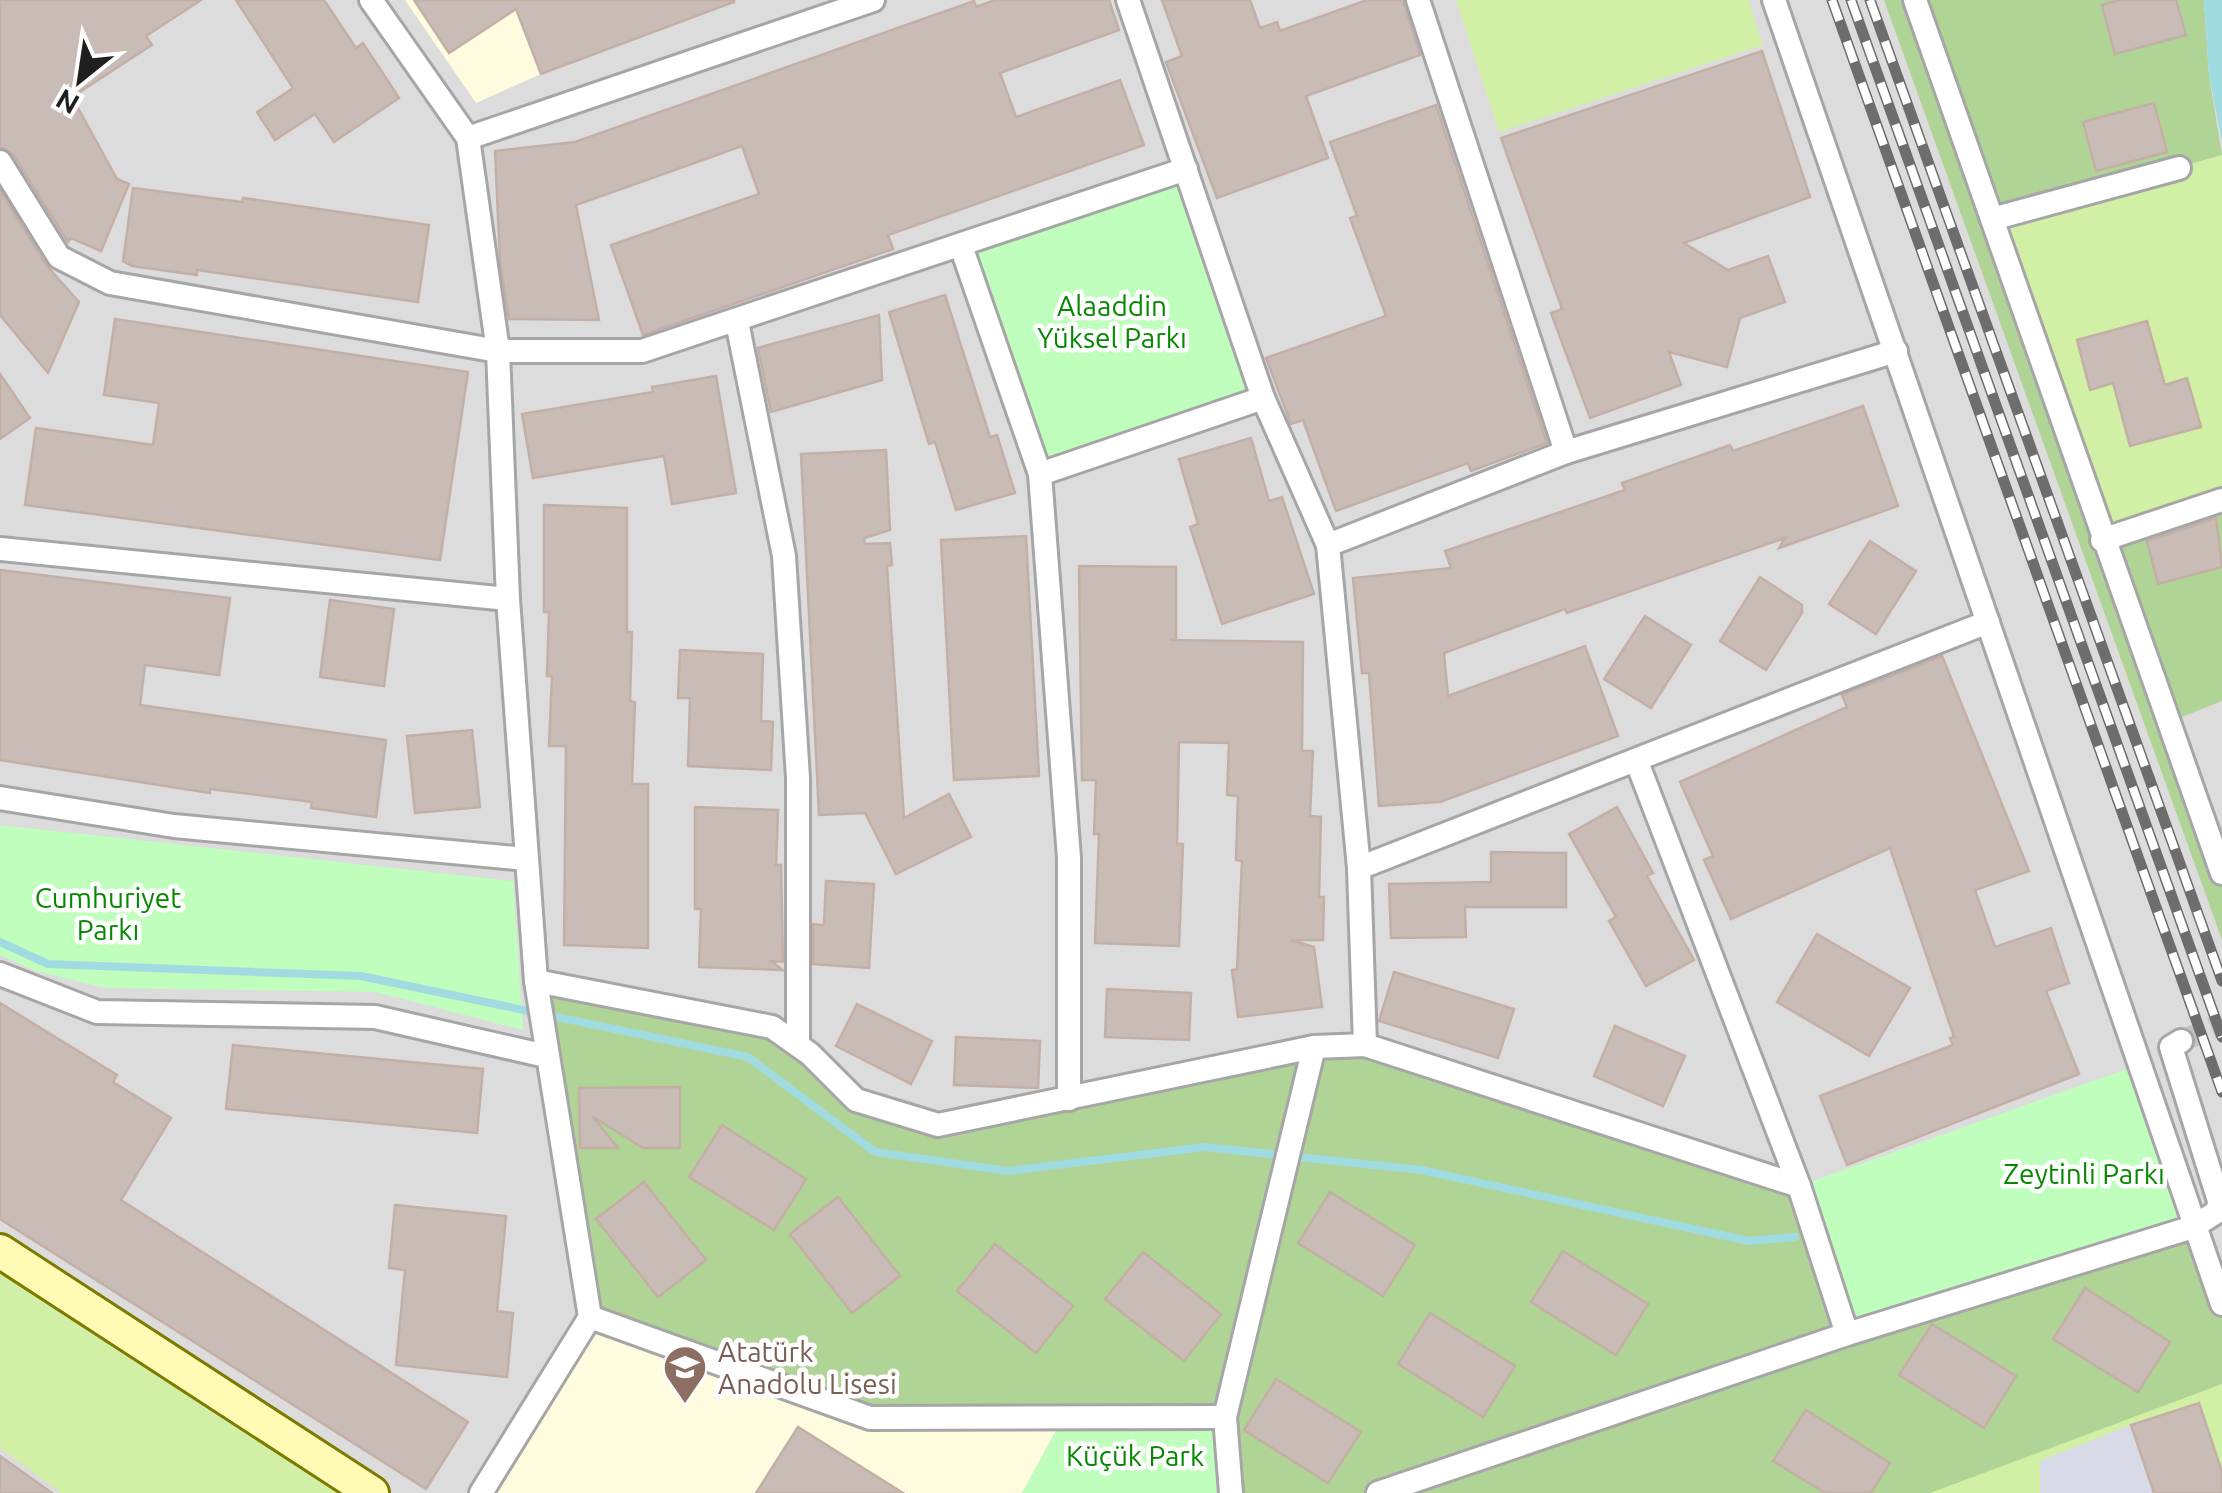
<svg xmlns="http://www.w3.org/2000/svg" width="2222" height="1493" font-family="Ubuntu,sans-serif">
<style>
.residential{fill:#dddcdc}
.education{fill:#fffbdf}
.grass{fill:#d2efa6}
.forest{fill:#afd495}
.park{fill:#c0febd}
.plaza{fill:#d8dae7}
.water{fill:#a1dbe2}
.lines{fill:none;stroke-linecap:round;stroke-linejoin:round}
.stream{stroke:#a1dbe2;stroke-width:8}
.building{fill:#c9bcb7;stroke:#c4afa5;stroke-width:2.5}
.minor-tunnel{stroke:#c7c2bd;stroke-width:22;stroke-dasharray:22 11;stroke-linecap:butt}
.minor-casing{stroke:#a6a6a6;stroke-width:28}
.secondary-casing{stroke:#7c7b00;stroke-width:38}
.minor{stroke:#fff;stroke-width:22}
.secondary{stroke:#fffab4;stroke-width:32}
.rail-casing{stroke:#6d6d6d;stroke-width:11}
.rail{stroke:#fff;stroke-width:8;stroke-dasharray:22;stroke-linecap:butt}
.labels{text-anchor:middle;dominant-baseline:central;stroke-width:9;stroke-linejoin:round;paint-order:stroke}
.park-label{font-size:28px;fill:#068801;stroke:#fff}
.education-label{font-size:28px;fill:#785e54;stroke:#fff;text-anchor:start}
</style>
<rect width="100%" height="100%" fill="#f1ebe4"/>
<polygon class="residential" points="0,0 2204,0 2209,76 2222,142 2222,1493 0,1493"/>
<g class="education">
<polygon points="405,0 513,0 541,74 476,103"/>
<polygon points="590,1317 1063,1418 1022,1493 481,1493"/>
</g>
<g class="grass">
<polygon points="1456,0 1748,0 1763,45 1499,132"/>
<polygon points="2222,155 2222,500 2102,540 1993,219"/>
<polygon points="0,1251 372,1493 62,1493 0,1448"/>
<polygon points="2222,1384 2222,1472 2198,1403 2040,1461 2040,1493 1917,1493"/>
</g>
<g class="forest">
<polygon points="1884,0 2204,0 2209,76 2222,155 1993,219 2102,539 2222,500 2222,701 2167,723 2222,873 2222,940"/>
<polygon points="536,981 772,1027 856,1100 938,1125 1365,1045 1799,1186 2193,1227 2222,1304 2222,1384 1930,1493 1231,1493 1225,1418 870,1418 590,1317"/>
</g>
<g class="park">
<polygon points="1186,169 1263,398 1040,474 961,246"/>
<polygon points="0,825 513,881 523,1030 376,992 105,988 36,971 0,955"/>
<polygon points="2138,1065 2193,1227 1847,1334 1799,1186"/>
<polygon points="1225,1417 1231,1493 1022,1493 1063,1418"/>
</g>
<polygon class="plaza" points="2131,1425 2154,1493 2040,1493 2040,1461"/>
<polygon class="water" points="2204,0 2222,0 2222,142 2209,76"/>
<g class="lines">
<polyline class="stream" points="0,942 48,964 361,976 748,1057 875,1152 1008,1171 1205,1147 1421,1170 1749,1241 1795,1237"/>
</g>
<g class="building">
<polygon points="0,0 201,0 146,36 152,45 72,97 117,179 129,184 101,251 71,238 68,242 13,154 0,147"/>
<polygon points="236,0 324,0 356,48 363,43 399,98 334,142 315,114 275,140 257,112 293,88"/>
<polygon points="414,0 734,0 734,2 541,74 516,9 449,53"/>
<polygon points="995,0 1109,0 1119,30 1000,73 1016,117 1120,80 1144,145 888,235 893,249 643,335 611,245 759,194 742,146 576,205 599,320 509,319 500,261 495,151 575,142 974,1 976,7"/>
<polygon points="1162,0 1250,0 1260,28 1277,22 1280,31 1367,0 1403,0 1420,55 1306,96 1328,158 1217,198 1166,62 1182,56"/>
<polygon points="2119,0 2176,0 2186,35 2115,54 2102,5"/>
<polygon points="1762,51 1810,197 1684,243 1728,270 1768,256 1785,302 1740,318 1727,367 1669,352 1681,385 1590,418 1551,313 1562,309 1501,138"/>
<polygon points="2154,103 2167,152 2096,171 2083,122"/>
<polygon points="1436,105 1547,443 1471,471 1468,463 1336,511 1303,420 1291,424 1266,358 1386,316 1350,218 1357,216 1330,142"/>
<polygon points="133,188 242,202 243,198 429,225 418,302 197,270 197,275 132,266 123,261"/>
<polygon points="0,190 46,265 79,302 48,373 0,315"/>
<polygon points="945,295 990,437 997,435 1015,493 956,510 935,442 929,444 889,312"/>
<polygon points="879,315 882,380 771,412 758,348"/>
<polygon points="115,319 468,372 440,560 25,505 36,428 153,445 159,403 104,395"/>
<polygon points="2147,321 2165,385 2187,378 2201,427 2130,446 2113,383 2090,390 2077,340"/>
<polygon points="0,374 30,418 0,439"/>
<polygon points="716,376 736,493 672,504 664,456 533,478 522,414 653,392 652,387"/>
<polygon points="1863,406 1898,506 1779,548 1785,538 1567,613 1565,609 1444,653 1448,696 1585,646 1618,736 1440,802 1379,806 1369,673 1362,673 1353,578 1451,568 1445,551 1625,490 1622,483 1730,445 1733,451"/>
<polygon points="1251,438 1269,501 1282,497 1314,594 1222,624 1190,527 1198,524 1179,459"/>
<polygon points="886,450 890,530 864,538 865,544 890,543 892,565 887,566 904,818 949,794 971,837 896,874 865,813 819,815 801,454"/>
<polygon points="544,505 627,508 627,632 632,632 630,701 635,702 632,784 648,784 648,948 564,945 566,746 549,746 552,676 547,676 549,612 544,612"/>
<polygon points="2216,518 2222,567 2158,584 2147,541"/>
<polygon points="1026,536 1039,776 954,780 941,540"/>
<polygon points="1870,541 1916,571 1876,634 1829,604"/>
<polygon points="1079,566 1176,567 1176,639 1170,640 1303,642 1302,751 1313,751 1310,816 1321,817 1319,897 1324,897 1323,940 1291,940 1314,947 1322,1007 1238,1017 1232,970 1237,969 1242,861 1236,860 1238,796 1227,795 1229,743 1179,742 1177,844 1183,844 1179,946 1095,943 1099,834 1094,834 1096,780 1082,780"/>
<polygon points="0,570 230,598 219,675 145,665 140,705 386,740 376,817 311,808 312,802 210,789 210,793 0,760"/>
<polygon points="1760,577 1802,605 1802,613 1766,670 1720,641"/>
<polygon points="330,600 394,609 384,686 320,677"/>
<polygon points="1645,616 1691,645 1651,708 1604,679"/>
<polygon points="680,650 763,654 761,721 773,722 771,770 688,766 690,698 678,698"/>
<polygon points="1942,656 2029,871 1975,890 1995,947 2051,928 2069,983 2046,991 2079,1074 1847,1165 1820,1096 1953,1045 1950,1038 1954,1037 1890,848 1731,919 1704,860 1713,856 1680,782 1847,707 1842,695"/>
<polygon points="472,730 480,807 415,813 407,736"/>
<polygon points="695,807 778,810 776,865 781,865 783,962 771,961 783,970 699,967 701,909 695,909"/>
<polygon points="1617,807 1653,873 1647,876 1694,960 1646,986 1609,921 1616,917 1569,834"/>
<polygon points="1491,852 1566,853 1566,907 1465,907 1466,937 1391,938 1389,884 1491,882"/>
<polygon points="826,881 874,884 869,968 813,964 813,924 824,925"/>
<polygon points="1817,934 1910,988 1869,1056 1777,1002"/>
<polygon points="1394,972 1514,1009 1498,1058 1379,1021"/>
<polygon points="1107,989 1191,993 1189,1040 1105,1037"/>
<polygon points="0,1003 117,1075 113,1082 171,1118 121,1200 468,1422 426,1489 0,1219"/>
<polygon points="857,1004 932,1041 911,1084 836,1046"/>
<polygon points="1615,1026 1685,1056 1663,1106 1594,1076"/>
<polygon points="956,1037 1040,1041 1038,1088 954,1085"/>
<polygon points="233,1045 483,1069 477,1133 226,1109"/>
<polygon points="680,1087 680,1148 643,1148 592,1116 618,1148 580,1148 579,1088"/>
<polygon points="722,1125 806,1179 774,1230 689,1177"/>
<polygon points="644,1182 706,1260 658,1297 596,1219"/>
<polygon points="1330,1192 1415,1245 1383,1296 1298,1243"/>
<polygon points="838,1197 900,1276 852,1313 790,1234"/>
<polygon points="395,1205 506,1216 497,1311 513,1313 507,1377 396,1365 405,1270 389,1268"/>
<polygon points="995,1244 1073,1306 1036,1353 957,1291"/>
<polygon points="1563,1251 1648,1304 1616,1355 1531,1302"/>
<polygon points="1143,1252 1221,1314 1184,1361 1105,1299"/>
<polygon points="2085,1288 2170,1342 2138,1392 2053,1339"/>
<polygon points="1430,1313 1515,1366 1483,1417 1398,1364"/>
<polygon points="1932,1324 2016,1376 1984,1428 1899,1375"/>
<polygon points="1276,1379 1361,1432 1328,1483 1244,1430"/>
<polygon points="2199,1403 2222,1472 2222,1493 2154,1493 2131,1425"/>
<polygon points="1806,1410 1890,1463 1871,1493 1825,1493 1773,1461"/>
<polygon points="798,1427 903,1493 756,1493"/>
<polygon points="0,1456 52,1493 0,1493"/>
</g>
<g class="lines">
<polyline class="minor-tunnel" points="2181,1041 2222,1024"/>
<g class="minor-casing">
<g id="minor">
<polyline points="371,0 468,138 498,351 508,599 536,981 590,1317 481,1493"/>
<polyline points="1128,0 1263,398 1328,545 1359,868 1365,1045"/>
<polyline points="1418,0 1566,452"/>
<polyline points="1774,0 2222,1304"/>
<polyline points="1915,0 2222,873"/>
<polyline points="468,138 873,0"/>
<polyline points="0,162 59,257 110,283 498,351 642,351 1186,169"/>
<polyline points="1992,219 2179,168"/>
<polyline points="961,246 1040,474 1069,858 1069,1099"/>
<polyline points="737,322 784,556 798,778 798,1045"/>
<polyline points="1040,474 1263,398"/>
<polyline points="2102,540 2222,500"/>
<polyline points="1328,545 1566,452 1896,351"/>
<polyline points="0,549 508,599"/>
<polyline points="1637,762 1799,1186 1847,1334"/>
<polyline points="0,798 174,826 526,859"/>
<polyline points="1359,868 1988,622"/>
<polyline points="0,974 97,1012 375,1017 546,1056"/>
<polyline points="536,981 772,1027 810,1054 856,1100 938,1125 1314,1047 1365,1045 1799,1186"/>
<polyline points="590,1317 870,1418 1225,1417"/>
<polyline points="1231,1493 1225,1417 1314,1047"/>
<polyline points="1378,1493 1847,1334 2193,1227 2215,1213 2220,1204 2171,1047 2181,1041"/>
</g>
</g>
<g class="secondary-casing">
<polyline id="secondary" points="0,1251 372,1493"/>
</g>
<use href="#minor" class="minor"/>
<use href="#secondary" class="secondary"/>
<g class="rail-casing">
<g id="rail">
<polyline points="1832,0 2222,1092"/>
<polyline points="1851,0 2222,1037"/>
<polyline points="1870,0 2222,981"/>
</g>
</g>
<use href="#rail" class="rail"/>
</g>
<defs>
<g id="school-pin" transform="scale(2.25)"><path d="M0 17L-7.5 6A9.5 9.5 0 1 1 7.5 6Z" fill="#8d6e63" stroke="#fff"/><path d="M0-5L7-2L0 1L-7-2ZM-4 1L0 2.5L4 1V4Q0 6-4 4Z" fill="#fff"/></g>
</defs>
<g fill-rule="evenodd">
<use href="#school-pin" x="685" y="1367"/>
</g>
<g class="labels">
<g class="park-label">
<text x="1112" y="305">Alaaddin<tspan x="1112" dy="32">Yüksel Parkı</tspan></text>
<text x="108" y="897">Cumhuriyet<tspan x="108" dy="32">Parkı</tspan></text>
<text x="2084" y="1173">Zeytinli Parkı</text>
<text x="1135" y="1455">Küçük Park</text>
</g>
<g class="education-label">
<text x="718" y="1351">Atatürk<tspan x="718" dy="32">Anadolu Lisesi</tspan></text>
</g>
</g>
<g transform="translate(80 80) rotate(210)" stroke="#ffffff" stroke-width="8" paint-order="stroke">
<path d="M0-8L18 38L0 25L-18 38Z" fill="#1f1f1f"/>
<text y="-15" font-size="28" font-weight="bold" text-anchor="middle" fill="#1f1f1f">N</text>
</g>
</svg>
